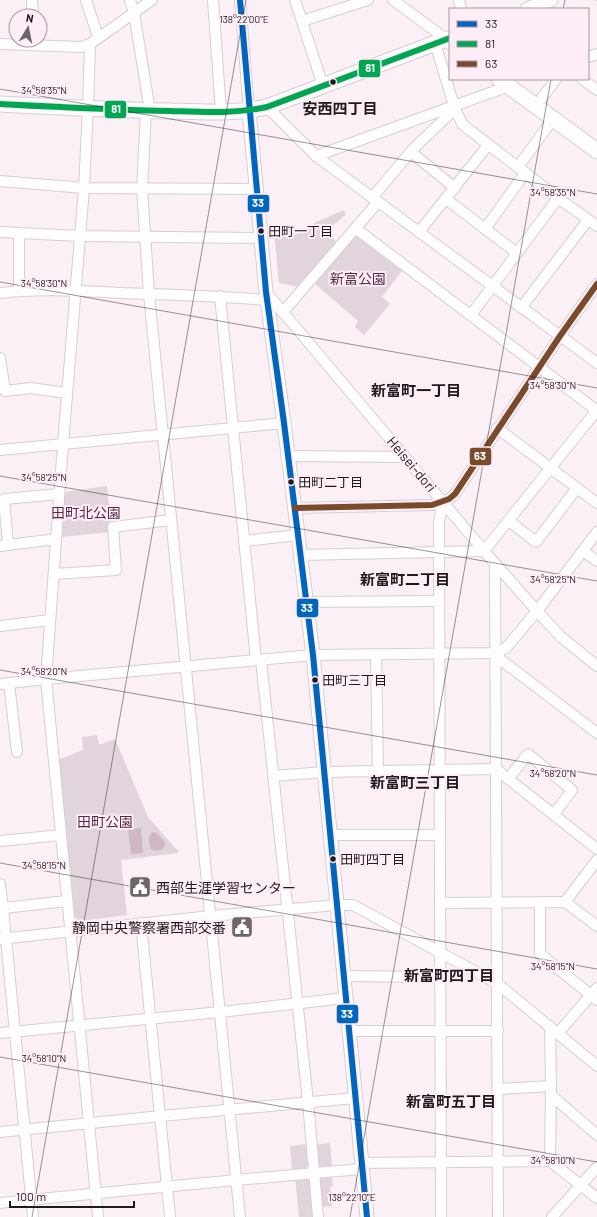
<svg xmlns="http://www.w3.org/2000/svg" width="597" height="1217" font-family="Barlow,'Noto Sans JP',sans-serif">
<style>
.green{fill:#e2d4dd}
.water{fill:#cfb7c6}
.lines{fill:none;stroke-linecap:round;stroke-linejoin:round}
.minor-casing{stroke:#d6ced3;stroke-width:12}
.major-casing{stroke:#d6ced3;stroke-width:15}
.highway-casing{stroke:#d6ced3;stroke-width:17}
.minor{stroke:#fefdfe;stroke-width:10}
.major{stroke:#fefdfe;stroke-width:13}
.highway{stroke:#fefdfe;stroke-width:15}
.bus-1-casing{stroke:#feecf7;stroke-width:9}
.bus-2-casing{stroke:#feecf7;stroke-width:9}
.bus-3-casing{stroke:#feecf7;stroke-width:9}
.bus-1{stroke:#0065bd;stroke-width:6}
.bus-2{stroke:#00a651;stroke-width:6}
.bus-3{stroke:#7a4b2a;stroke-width:6}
.ticks{fill:none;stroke:#201a1e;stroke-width:1;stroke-opacity:0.45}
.bus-dot{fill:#201a1e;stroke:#feecf7;stroke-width:1.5}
.labels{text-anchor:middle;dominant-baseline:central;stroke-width:4;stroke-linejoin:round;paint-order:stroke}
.bus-label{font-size:13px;fill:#201a1e;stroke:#feecf7;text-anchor:start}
.park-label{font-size:14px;fill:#552c48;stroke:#feecf7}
.street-label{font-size:14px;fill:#201a1e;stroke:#feecf7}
.poi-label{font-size:14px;fill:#201a1e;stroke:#feecf7;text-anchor:start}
.neighbourhood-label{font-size:15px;font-weight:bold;fill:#201a1e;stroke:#feecf7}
.ticks-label{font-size:10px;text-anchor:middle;fill:#201a1e;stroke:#feecf7;stroke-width:4;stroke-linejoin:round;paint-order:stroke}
.line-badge{stroke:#feecf7;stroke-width:1.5}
.badge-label{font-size:11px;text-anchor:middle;font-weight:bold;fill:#fff}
</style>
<rect width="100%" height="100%" fill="#faf0f6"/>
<g class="green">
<polygon points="344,210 346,214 327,231 336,242 299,287 279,283 274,231 287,230 286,224 289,224 294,235 315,226 314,223"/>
<polygon points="353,235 360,235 404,268 382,297 390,304 364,335 355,327 358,321 314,283"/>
<polygon points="107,486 112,532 61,537 64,492"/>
<polygon points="97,735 99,745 115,739 148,817 178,851 178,853 121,860 127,915 80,921 73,916 58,760 83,750 82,737"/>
<polygon points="330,1143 332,1166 319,1167 315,1164 313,1145"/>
<polygon points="308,1144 310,1164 305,1168 292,1170 290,1146"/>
<polygon points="332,1174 333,1186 330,1187 332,1206 320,1207 319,1175"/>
<polygon points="308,1176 311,1180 315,1217 299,1217 295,1177"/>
</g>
<g class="water">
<polygon points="141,828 143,853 131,854 128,830"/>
<polygon points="152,832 157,833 165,842 165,846 161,850 154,851 150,848 149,837"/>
</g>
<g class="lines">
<g class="minor-casing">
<g id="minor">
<polyline points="32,0 33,16"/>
<polyline points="86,0 98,37"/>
<polyline points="130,0 134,13 150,111"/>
<polyline points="213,0 221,112"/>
<polyline points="240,0 249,111"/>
<polyline points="295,0 323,86"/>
<polyline points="393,0 446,39"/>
<polyline points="459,0 461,9"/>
<polyline points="302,21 368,0"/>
<polyline points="435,43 455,109 463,125 558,198 597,226"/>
<polyline points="0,44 81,47 90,44 152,0"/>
<polyline points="90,44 88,108 84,188 63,444 46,679 98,1217"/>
<polyline points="588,57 597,54"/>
<polyline points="582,79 597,90"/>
<polyline points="536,106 556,79"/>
<polyline points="267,107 316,156 597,363"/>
<polyline points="146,111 142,188 149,294 240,1217"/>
<polyline points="411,152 455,188"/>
<polyline points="316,156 509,86"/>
<polyline points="518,167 553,119"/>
<polyline points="0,181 84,188 256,189"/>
<polyline points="372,198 412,150 455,109"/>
<polyline points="446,199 517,253"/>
<polyline points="355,228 596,410"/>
<polyline points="485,229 525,173"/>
<polyline points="0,232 79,236 261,238"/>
<polyline points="419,232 488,145"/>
<polyline points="19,233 19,291"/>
<polyline points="266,292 484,551 537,611 561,637 597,666"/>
<path d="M0,293C40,288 81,291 121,293C170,295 218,296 267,300"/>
<polyline points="220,296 256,660"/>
<polyline points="521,308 588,220"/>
<polyline points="283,312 378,202"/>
<polyline points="471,315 558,198"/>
<polyline points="0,358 5,391 30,388 67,393"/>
<polyline points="497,428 597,503"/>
<polyline points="0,450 284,423"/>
<polyline points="288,456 405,457"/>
<polyline points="295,508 432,505 449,499 455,494 560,336 597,284"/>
<polyline points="509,521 536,542 577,488"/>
<polyline points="244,541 298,535"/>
<polyline points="8,545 4,499 59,494"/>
<polyline points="0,546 56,539"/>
<polyline points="583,551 597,561"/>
<polyline points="300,555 484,551 597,410"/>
<polyline points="495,563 498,1217"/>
<polyline points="54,574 116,570 113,527 171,520"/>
<polyline points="306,602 439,601"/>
<polyline points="0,626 50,620"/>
<polyline points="496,653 501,660 597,733"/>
<polyline points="376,654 378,771"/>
<polyline points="261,660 308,1102 318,1217"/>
<polyline points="9,683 17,752"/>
<polyline points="0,684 46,679 313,655 496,653 506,648 537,611 597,532"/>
<polyline points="273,776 324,772 496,769 597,849"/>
<polyline points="508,779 528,754 572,790 554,814"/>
<polyline points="330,835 440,835"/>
<polyline points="0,841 61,835"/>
<polyline points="0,884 3,908 67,901"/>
<polyline points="540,902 540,954 597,1000"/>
<polyline points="565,902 597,860"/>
<polyline points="440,903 565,902 597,926"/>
<polyline points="3,908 33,1217"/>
<polyline points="141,923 170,1217"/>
<polyline points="0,939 211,916 337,905 353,905 498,984 597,1066"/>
<polyline points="343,976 440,977"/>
<polyline points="550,1026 551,1086 550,1161"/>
<polyline points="348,1031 498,1031"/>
<polyline points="0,1033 220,1012 345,998"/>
<polyline points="558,1033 597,988"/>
<polyline points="498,1089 551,1086"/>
<polyline points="551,1095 597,1135"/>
<polyline points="0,1132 161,1116 355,1098"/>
<polyline points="361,1163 550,1161 597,1198"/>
<path d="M0,1203C121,1191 241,1179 362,1169"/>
<polyline points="441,1217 439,522 443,501"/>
<polyline points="552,1217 597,1167"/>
</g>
</g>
<g class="major-casing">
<g id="major">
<polyline points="527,9 551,0"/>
<polyline points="258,109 249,111 266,292 284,423 313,655 367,1217"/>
</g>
</g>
<g class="highway-casing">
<g id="highway">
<polyline points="499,79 597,151"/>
<path d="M0,104C57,107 113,110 170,111C203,112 235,114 267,107L446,39L450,42"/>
</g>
</g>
<use href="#minor" class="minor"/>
<use href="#major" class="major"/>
<use href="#highway" class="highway"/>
<g class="bus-1-casing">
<polyline id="bus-1" points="240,0 266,292 284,423 313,655 367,1217"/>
</g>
<g class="bus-2-casing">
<path id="bus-2" d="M0,104C57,107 113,110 170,111C203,112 235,114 267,107L450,38"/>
</g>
<g class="bus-3-casing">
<polyline id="bus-3" points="295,508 432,505 449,499 455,494 560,336 597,284"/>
</g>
<use href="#bus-1" class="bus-1"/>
<use href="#bus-2" class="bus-2"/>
<use href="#bus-3" class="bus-3"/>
</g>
<path class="ticks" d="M596,0H597M563,9L565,0M0,89L597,194M0,282L597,388M0,476L597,581M0,670L597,775M0,863L597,969M0,1057L597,1162M32,1217L246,0M350,1217L551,79"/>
<defs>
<g id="civic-square" transform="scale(1.15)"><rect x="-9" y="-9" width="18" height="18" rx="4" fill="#6c656a" stroke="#feecf7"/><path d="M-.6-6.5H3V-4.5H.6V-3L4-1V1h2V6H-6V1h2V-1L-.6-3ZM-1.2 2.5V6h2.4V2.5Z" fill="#fff"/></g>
</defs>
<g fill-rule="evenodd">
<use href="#civic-square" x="140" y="887"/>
<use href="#civic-square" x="242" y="927"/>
</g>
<g class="bus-dot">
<circle cx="333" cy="82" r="3.5"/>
<circle cx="261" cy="231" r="3.5"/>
<circle cx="291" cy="482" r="3.5"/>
<circle cx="315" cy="680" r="3.5"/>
<circle cx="333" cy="859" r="3.5"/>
</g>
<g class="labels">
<g class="bus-label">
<text x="268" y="231">田町一丁目</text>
<text x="298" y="482">田町二丁目</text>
<text x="322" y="680">田町三丁目</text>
<text x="340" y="859">田町四丁目</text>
</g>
<g class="park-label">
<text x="358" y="278">新富公園</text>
<text x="86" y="512">田町北公園</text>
<text x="105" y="821">田町公園</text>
</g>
<g class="street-label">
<text transform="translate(412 464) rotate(50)">Heisei-dori</text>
</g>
<g class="poi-label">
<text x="156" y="887">西部生涯学習センター</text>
<text x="226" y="927" text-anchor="end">静岡中央警察署西部交番</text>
</g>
<g class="neighbourhood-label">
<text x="340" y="108">安西四丁目</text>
<text x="416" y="390">新富町一丁目</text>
<text x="405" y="579">新富町二丁目</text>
<text x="415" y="782">新富町三丁目</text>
<text x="449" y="975">新富町四丁目</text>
<text x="451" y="1101">新富町五丁目</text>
</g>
</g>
<g class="ticks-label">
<text x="244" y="23">138°22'00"E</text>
<text x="44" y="94">34°58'35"N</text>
<text x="553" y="196">34°58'35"N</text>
<text x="44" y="287">34°58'30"N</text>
<text x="553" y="389">34°58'30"N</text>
<text x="44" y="481">34°58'25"N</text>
<text x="553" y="583">34°58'25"N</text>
<text x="44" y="675">34°58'20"N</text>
<text x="553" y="777">34°58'20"N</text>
<text x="44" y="869">34°58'15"N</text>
<text x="553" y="970">34°58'15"N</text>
<text x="44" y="1062">34°58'10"N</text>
<text x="553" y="1164">34°58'10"N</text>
<text x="352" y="1201">138°22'10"E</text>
</g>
<g class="line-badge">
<rect x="358" y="59" width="23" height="19" rx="4" fill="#00a651"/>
<rect x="104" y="100" width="23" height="19" rx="4" fill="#00a651"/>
<rect x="247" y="194" width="23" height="19" rx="4" fill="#0065bd"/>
<rect x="469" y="447" width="23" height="19" rx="4" fill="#7a4b2a"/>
<rect x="296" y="598" width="23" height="20" rx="4" fill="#0065bd"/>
<rect x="336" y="1004" width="23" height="20" rx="4" fill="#0065bd"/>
</g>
<g class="badge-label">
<text x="370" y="72">81</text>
<text x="116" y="113">81</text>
<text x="258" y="207">33</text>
<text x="480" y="460">63</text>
<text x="307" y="612">33</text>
<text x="347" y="1018">33</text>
</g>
<rect x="449" y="8" width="140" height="72" fill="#feecf7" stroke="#a598a0"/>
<rect x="457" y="21" width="20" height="6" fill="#0065bd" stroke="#a598a0"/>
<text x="485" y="28" font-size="12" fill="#201a1e">33</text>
<rect x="457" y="41" width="20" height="6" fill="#00a651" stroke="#a598a0"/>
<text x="485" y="48" font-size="12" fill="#201a1e">81</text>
<rect x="457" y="61" width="20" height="6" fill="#7a4b2a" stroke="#a598a0"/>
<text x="485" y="68" font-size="12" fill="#201a1e">63</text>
<g transform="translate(28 28) rotate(10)"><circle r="19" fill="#feecf7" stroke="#a598a0"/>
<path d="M0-3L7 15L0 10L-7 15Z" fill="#6c656a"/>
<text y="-6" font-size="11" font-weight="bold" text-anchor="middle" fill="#201a1e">N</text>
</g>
<path d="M10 1201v6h124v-6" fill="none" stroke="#201a1e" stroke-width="2"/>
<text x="16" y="1201" font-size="12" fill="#201a1e" stroke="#feecf7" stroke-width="3" paint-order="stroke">100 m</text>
</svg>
